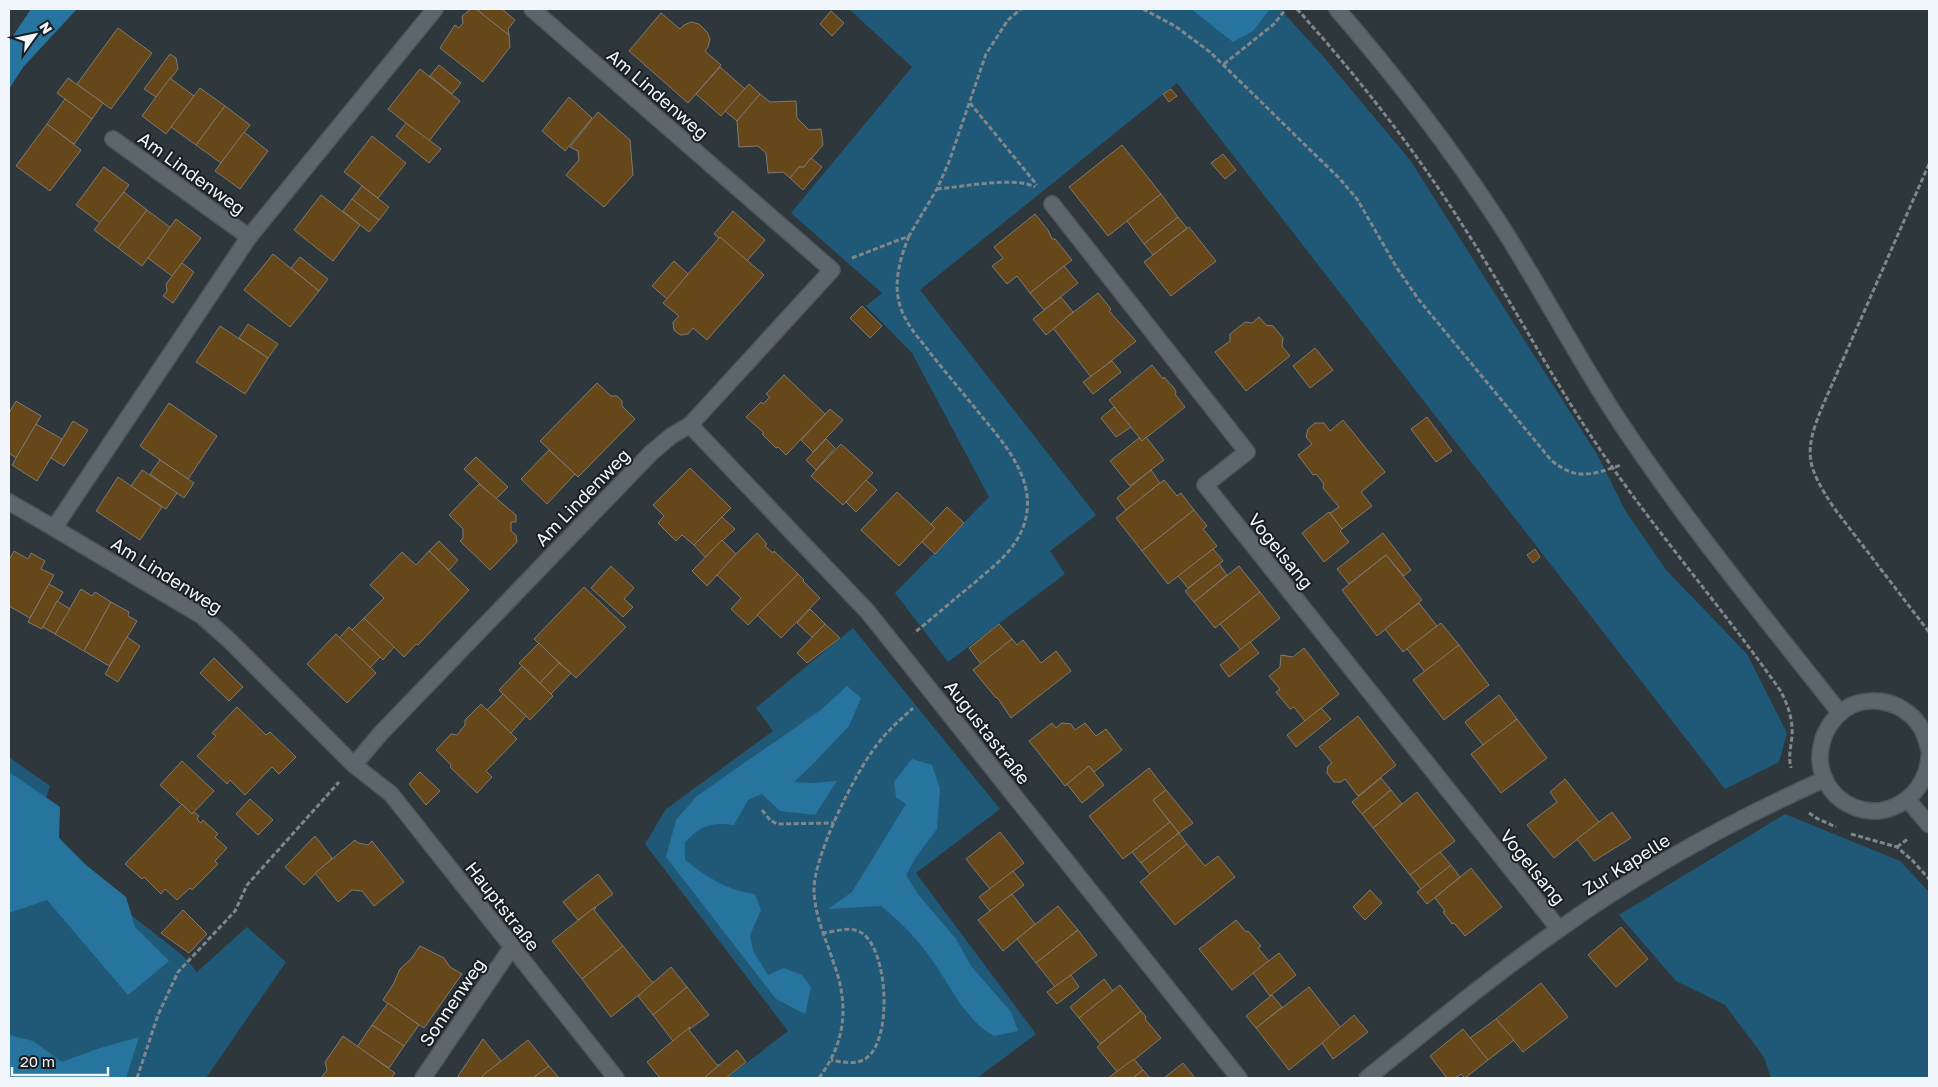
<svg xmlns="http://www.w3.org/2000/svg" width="1938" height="1087" font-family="'Golos Text',sans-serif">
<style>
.green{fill:#205978}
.forest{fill:#27759e}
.building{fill:#654719;stroke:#807970}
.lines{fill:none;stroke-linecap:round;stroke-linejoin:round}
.minor-casing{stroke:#4f565b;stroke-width:18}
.path{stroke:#7f878b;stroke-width:3;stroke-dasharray:5 2.5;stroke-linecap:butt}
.minor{stroke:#5c666c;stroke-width:15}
.labels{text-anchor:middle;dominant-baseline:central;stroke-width:4;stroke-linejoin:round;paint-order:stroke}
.street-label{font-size:18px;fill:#f0f6fa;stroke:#1a1e20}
</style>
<rect width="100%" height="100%" fill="#2e373c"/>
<g class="green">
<polygon points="849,9 1280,9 1322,55 1410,160 1598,456 1626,512 1667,571 1747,654 1787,733 1779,762 1725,789 1177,83 920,290 1096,515 1050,551 1065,574 948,662 895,593 989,497 912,353 866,306 882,293 791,213 912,67"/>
<polygon points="853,628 1000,809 916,873 1036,1034 977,1078 727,1078 788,1031 645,844 666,809 773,731 756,708"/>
<polygon points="9,757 50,786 33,838 182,955 197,972 247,927 286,962 206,1078 9,1078"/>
<polygon points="1785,814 1900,861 1929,892 1929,1078 1771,1078 1764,1057 1725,1005 1676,981 1619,915"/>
</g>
<g class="forest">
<polygon points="31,9 77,9 24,66 9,89 9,42"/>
<polygon points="1191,9 1270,9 1253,31 1233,42"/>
<path d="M847,686L861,698L849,726L812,765L794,782L812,783L837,781L815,815L780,811L762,794L748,800L734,825C710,822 702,825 685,842V860C710,879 724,889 755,894L761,910L750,935L753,951L768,975L784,968L802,975L811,987L805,1014L776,999L666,857L676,820L697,796L822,709Z"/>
<path d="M912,759L932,765L940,789L937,829L916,857L906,875L917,893L956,939L971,966L1011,1012L1018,1031L994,1036C962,1018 949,981 927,953C914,935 898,920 881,906L828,909L852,892L906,804L896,797L894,782Z"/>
<polygon points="9,772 60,807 59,838 86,865 126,897 135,927 169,961 128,995 47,900 9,913"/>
<polygon points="9,1035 33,1041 62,1062 97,1049 139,1037 126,1078 9,1078"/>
</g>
<g class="building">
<polygon points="471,9 476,9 509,35 510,47 483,82 440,48 455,25 459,28 463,23 462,16"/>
<polygon points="476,9 502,9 515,20 508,29 509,35"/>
<polygon points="831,11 844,23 832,36 820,24"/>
<polygon points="661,13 680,29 684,25 691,22 699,24 707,32 710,39 708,47 705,51 721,65 688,103 629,51"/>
<polygon points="118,28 152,53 111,109 77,84"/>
<polygon points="170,54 176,58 178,69 156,97 144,89"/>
<polygon points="439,65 461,83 452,94 430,76"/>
<polygon points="720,67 745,89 721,116 696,94"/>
<polygon points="420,69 460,101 429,141 388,109"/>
<polygon points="68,78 103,103 92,119 57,93"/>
<polygon points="170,78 194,96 166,134 142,116"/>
<polygon points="749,84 760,94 737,121 725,111"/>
<polygon points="200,88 225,106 196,145 171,127"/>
<polygon points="1171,89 1177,96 1169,102 1163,94"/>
<polygon points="760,94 770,102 796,101 797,118 809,130 821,129 823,145 804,167 799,167 790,178 783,172 768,173 766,153 758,146 739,147 737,121"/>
<polygon points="569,97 592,118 565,151 542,131"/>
<polygon points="65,99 92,119 74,144 47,124"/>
<polygon points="225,106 250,125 221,163 196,145"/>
<polygon points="598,112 630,140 633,175 604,207 566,175 579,160 578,151 570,147"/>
<polygon points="406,123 441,149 429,163 396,136"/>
<polygon points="47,124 81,150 50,191 16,166"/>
<polygon points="244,132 268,151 240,189 215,171"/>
<polygon points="372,136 406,163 378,198 344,172"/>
<polygon points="1122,145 1161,194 1108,236 1069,187"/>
<polygon points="1223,154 1236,170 1225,179 1211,163"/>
<polygon points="811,158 822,167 803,190 790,178 799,167 804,167"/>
<polygon points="104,167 129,185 100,223 76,205"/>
<polygon points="362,186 389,207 379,220 352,199"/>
<polygon points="124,192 147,210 118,248 94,230"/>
<polygon points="1161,194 1178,217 1144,244 1127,221"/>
<polygon points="321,195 360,225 333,261 294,230"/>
<polygon points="352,199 379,220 369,232 343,211"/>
<polygon points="147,210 171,228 142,266 118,248"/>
<polygon points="733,211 765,240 747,261 714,234"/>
<polygon points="1035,214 1048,230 1052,239 1055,239 1072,260 1030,293 1017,276 1007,284 992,266 1003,258 994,247"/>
<polygon points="1178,217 1187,228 1153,255 1144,244"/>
<polygon points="176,219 201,238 172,276 148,258"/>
<polygon points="1189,227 1216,261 1171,296 1144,262"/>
<polygon points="720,237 764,275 707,340 693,328 688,334 680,335 674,330 673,322 679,316 663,303"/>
<polygon points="273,254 319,291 290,327 244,290"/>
<polygon points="300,257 328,279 319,291 291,268"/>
<polygon points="674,261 688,274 667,299 652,286"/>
<polygon points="182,263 194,272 173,303 163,296 167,291 166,284"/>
<polygon points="1064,266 1078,283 1044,310 1030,293"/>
<polygon points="1098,293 1111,309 1109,311 1136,341 1091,377 1053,328"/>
<polygon points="1061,297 1073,312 1046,335 1033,319"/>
<polygon points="862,306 882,326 870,338 850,318"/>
<polygon points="1259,317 1266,325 1273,326 1283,338 1282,346 1290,356 1246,391 1215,352 1230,341 1230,334 1245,322 1252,323"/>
<polygon points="248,324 278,344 268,358 239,338"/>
<polygon points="220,326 268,358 245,394 196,362"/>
<polygon points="1315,348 1333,370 1310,388 1293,366"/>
<polygon points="1112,361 1121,372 1093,394 1083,382"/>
<polygon points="1152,365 1163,379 1164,377 1174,388 1176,392 1175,394 1185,407 1142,441 1109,400"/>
<polygon points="784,375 825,414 786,455 778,447 776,448 762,434 764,433 746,417 761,402 763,404 770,397 766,394"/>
<polygon points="597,383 611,396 617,396 622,401 622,406 635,419 578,477 540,441"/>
<polygon points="16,401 41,416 16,458 9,453 9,413"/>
<polygon points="169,403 217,436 188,479 140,446"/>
<polygon points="1114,407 1131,427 1116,437 1101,418"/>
<polygon points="830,409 843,420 813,452 801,440"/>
<polygon points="1427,417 1452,451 1436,462 1411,429"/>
<polygon points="1343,420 1385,472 1361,492 1372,506 1342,529 1330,513 1339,507 1323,488 1324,484 1316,474 1313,475 1298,455 1312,444 1306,437 1308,429 1315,423 1324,423 1330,431"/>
<polygon points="73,421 88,430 64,466 51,458"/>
<polygon points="36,424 62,439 37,481 12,465"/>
<polygon points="1146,437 1164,460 1130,486 1110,461 1139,438 1142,441"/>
<polygon points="826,439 835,448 816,470 806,460"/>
<polygon points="841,444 873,473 843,505 811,476"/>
<polygon points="549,450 575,474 547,504 521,479"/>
<polygon points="476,457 508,487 496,499 464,469"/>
<polygon points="160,460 194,483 184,498 150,474"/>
<polygon points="690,468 731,508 694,545 682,535 676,541 658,523 664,516 653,505"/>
<polygon points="142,470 177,493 166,509 131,486"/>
<polygon points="1151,470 1160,483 1126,510 1117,498"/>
<polygon points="118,477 162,507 140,540 96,511"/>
<polygon points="866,480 877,490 856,512 846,502"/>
<polygon points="1164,480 1177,496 1181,493 1194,510 1142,551 1116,518"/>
<polygon points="479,484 516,515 516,522 511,522 511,531 516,535 517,542 490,570 460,541 463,538 463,529 449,515"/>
<polygon points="897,492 935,528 899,566 861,530"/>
<polygon points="947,507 964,523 935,554 922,542 935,528 931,524"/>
<polygon points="1194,510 1207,526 1203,529 1217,546 1168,584 1142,551"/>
<polygon points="1329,512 1342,529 1340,531 1349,542 1324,562 1302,533"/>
<polygon points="722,517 735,529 705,557 694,545"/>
<polygon points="757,533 767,544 765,546 773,553 774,551 798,574 748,625 731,609 741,598 716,574"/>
<polygon points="1383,533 1411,570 1404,576 1386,555 1349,584 1337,569"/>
<polygon points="722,540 736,554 707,586 692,571"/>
<polygon points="439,541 458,560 449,570 429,551"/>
<polygon points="1213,549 1223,561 1188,588 1178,576"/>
<polygon points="1535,549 1540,557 1533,563 1527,555"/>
<polygon points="14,551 28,559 31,553 45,561 41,569 54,575 30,618 9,606 9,560"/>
<polygon points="429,551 469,590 418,645 416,644 404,657 364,618 384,598 370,585 402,552 416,565"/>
<polygon points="1386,555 1422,600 1377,636 1342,590"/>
<polygon points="1219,564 1227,575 1194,602 1185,591"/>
<polygon points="611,566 634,588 624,599 633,607 623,617 591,588"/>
<polygon points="1239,566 1260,592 1215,628 1194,602"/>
<polygon points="798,574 804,580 803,581 820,598 781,638 757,615"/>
<polygon points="49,584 63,592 42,629 28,622"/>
<polygon points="584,587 626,627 576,678 534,639"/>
<polygon points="81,589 92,596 95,592 111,602 84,651 55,634"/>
<polygon points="1260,592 1280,618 1241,650 1220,624"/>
<polygon points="57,601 70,609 55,634 43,627"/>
<polygon points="111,602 129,612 128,616 137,621 109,666 84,651"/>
<polygon points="1419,603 1437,626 1403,652 1385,629"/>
<polygon points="810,609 825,624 812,637 797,623"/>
<polygon points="364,618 394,647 383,660 352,630"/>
<polygon points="1441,623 1459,645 1425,672 1407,649"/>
<polygon points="825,624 840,638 807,663 797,653"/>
<polygon points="999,624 1012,639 981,664 969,648"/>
<polygon points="349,627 380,657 370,668 339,638"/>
<polygon points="336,634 376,673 347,703 307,664"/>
<polygon points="127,637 140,646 118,682 105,674"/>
<polygon points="1012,639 1017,645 1023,640 1041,663 1056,651 1071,671 1011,718 997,697 996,698 973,670"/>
<polygon points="1250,642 1259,653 1229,677 1220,665"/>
<polygon points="539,643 559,663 540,683 519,663"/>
<polygon points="1459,645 1489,685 1444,720 1413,680"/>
<polygon points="1304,648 1339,694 1305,721 1294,707 1290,709 1276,692 1280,689 1269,676 1280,667 1281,655 1293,657"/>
<polygon points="214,658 243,687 229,701 200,673"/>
<polygon points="559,663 571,673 551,694 540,683"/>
<polygon points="522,666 553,696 530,720 499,690"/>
<polygon points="503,694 526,716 511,733 487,710"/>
<polygon points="1499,695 1517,719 1483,745 1465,722"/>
<polygon points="481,704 517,739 486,771 492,777 477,793 450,767 451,765 436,750 451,734 457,735 465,725 465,720"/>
<polygon points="237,707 266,735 270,732 296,757 279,774 272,767 245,795 230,780 227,784 197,756 216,736 212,733"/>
<polygon points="1321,708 1331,719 1296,747 1287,735"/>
<polygon points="1358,716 1396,765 1358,796 1345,779 1341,782 1334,782 1327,773 1328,766 1332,763 1319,747"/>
<polygon points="1517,719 1547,758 1501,793 1471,754"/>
<polygon points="1052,723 1056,728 1062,723 1071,724 1075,730 1085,723 1096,736 1106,729 1122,750 1094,772 1089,766 1065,786 1029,741"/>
<polygon points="182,761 214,791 192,814 160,785"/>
<polygon points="1089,766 1104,785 1082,803 1067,784"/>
<polygon points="1149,768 1166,790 1153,800 1170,822 1123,859 1089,816"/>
<polygon points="420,772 440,791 426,805 409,784"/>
<polygon points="1381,778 1391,790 1362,814 1352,802"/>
<polygon points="1565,779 1599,822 1554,858 1527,825 1557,802 1550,792"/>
<polygon points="1166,790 1193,823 1179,833 1153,800"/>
<polygon points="1391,790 1402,804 1373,828 1362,814"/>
<polygon points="1417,792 1455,841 1410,875 1373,828"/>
<polygon points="250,799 273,820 258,835 236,814"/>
<polygon points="182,804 192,814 194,812 199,816 197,819 201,823 203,820 218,834 215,837 227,848 215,861 218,864 192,890 190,888 177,900 165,889 161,894 144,877 142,879 125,864"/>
<polygon points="1612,812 1631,838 1594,861 1577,839"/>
<polygon points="1170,822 1179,833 1141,863 1132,852"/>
<polygon points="1000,832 1024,863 990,889 966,859"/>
<polygon points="1179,833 1187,844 1150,874 1141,863"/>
<polygon points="315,836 332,858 304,885 285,867"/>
<polygon points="355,840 358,843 368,845 372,841 404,882 374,906 362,891 352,890 338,902 315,873"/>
<polygon points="1187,844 1205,866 1218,856 1235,877 1175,925 1140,882"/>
<polygon points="1440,852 1451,865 1421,889 1410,875"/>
<polygon points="1451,865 1460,877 1427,904 1417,892"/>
<polygon points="1471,868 1502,907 1465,936 1454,923 1452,924 1443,912 1445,911 1435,898"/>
<polygon points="1013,871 1024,885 990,911 979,897"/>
<polygon points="598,874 613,894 578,920 563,902"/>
<polygon points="1370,890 1382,903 1365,920 1353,907"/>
<polygon points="1012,894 1035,924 1003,951 978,920"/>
<polygon points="1058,906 1078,930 1036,963 1017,939"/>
<polygon points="595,907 596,908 594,910 623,946 582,979 552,941"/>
<polygon points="183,910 207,934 189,953 161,933"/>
<polygon points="1236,920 1246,932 1248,931 1261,946 1258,948 1269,961 1232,990 1199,949"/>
<polygon points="1621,927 1648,959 1616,987 1588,955"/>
<polygon points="1078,930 1097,955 1055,987 1036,963"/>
<polygon points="420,946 444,958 450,967 462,974 424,1028 383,1000 394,983 400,969 411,959"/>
<polygon points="623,946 652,982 655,982 611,1017 582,979"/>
<polygon points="1279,953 1296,975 1270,996 1253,973"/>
<polygon points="671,967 687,987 653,1015 638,996"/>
<polygon points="1071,975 1079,987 1057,1004 1047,992"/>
<polygon points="1104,979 1113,991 1079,1018 1070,1007"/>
<polygon points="1541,983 1568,1017 1523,1052 1496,1019"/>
<polygon points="1120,985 1141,1011 1100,1044 1079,1018"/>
<polygon points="687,987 709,1015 673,1041 653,1015"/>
<polygon points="1309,987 1341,1028 1289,1070 1256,1028"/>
<polygon points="1272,995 1282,1007 1256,1028 1246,1016"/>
<polygon points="388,1003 419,1025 404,1046 372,1025"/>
<polygon points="1141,1011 1146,1017 1145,1019 1161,1038 1118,1073 1097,1047"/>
<polygon points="1354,1015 1368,1032 1333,1059 1322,1043"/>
<polygon points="1496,1019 1514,1040 1488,1060 1470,1038"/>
<polygon points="372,1025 404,1046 389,1068 357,1047"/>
<polygon points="690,1027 689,1030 717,1065 720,1065 704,1078 660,1078 647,1062"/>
<polygon points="1463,1029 1488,1060 1465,1078 1461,1074 1455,1078 1447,1078 1430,1056"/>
<polygon points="343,1036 395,1073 391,1078 321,1078 327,1070 325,1062"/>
<polygon points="483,1039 501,1061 481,1078 460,1078 458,1076"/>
<polygon points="528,1040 549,1066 533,1078 483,1078 482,1076"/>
<polygon points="737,1050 746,1062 726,1078 704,1078"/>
<polygon points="1134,1059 1143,1070 1133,1078 1108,1078"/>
<polygon points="1183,1063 1195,1078 1164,1078"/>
<polygon points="549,1066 559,1078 533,1078"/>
<polygon points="1143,1070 1150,1078 1133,1078"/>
</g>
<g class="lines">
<g class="minor-casing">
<g id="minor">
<polyline points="435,9 249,237 54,528 202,616 230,641 354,765 391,794 616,1078"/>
<path d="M1337,9C1396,77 1451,149 1500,224C1539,285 1573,349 1612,410C1681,516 1762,614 1840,713"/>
<polyline points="113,139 249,237"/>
<polyline points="1052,204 1247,452 1205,485 1559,929"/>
<polyline points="690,425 868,612 1239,1078"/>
<polyline points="9,502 54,528"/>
<path d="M1929,750C1927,742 1925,733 1920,726C1903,699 1861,691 1837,716C1810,744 1815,791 1854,807C1890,822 1927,793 1929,757"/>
<polyline points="354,765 381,733 651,453 671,436 690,425 832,270 532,9"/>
<polyline points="1908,800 1929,825"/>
<polyline points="423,1078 512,947"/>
<path d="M1367,1078C1430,1028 1492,976 1558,930C1642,870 1731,821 1825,779"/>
</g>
</g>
<g class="path">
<path d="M1143,9L1175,26L1210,52L1340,179L1357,199L1397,268L1419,300L1551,460C1576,481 1592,475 1621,465"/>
<path d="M1297,9C1358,77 1416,151 1465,229C1512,302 1552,379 1601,451C1657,533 1723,609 1780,690C1788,705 1793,719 1792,736C1791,747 1788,756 1791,768"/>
<polyline points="1224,64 1274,24 1286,9"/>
<polyline points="970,103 1037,185"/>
<path d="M1929,164L1823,405C1803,453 1806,465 1834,508L1929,632"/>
<path d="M937,189C962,187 1015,176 1035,187"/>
<path d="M909,236C900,258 893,283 900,306C906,325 920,339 931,354C947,374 963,393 979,413C1009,449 1045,490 1018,538C1007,557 989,570 973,584C953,600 934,617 914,633"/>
<polyline points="852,258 909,236 937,189 949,162 986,54 1008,20 1021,9"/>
<polyline points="762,810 770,820 777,824 834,823"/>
<polyline points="1809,813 1818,819 1836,827"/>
<polyline points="1851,834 1897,847 1913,861 1929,879"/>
<polyline points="1897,847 1909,838"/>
<path d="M822,933C834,932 850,926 860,932C888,946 894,1041 865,1059C855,1065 841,1062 831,1060"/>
<polyline points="137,1078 158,1015 178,972 235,911 247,885 339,782"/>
<path d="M819,1078C846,1042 849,1005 834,964C826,939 815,917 814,891C813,857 855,773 876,746C886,732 900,720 913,708"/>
</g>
<use href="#minor" class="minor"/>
</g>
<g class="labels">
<g class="street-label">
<text transform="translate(658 94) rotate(41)">Am Lindenweg</text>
<text transform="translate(192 173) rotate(36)">Am Lindenweg</text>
<text transform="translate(582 497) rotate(-46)">Am Lindenweg</text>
<text transform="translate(1281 551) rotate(51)">Vogelsang</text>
<text transform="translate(167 575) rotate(32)">Am Lindenweg</text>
<text transform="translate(988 732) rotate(52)">Augustastraße</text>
<text transform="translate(1626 864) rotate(-32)">Zur Kapelle</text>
<text transform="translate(1533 867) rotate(51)">Vogelsang</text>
<text transform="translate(503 906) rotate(52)">Hauptstraße</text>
<text transform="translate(452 1002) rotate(-56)">Sonnenweg</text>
</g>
</g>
<rect width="1938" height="1087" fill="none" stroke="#f0f6fa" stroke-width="20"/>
<g transform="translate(35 35) rotate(57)" stroke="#1a1e20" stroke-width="4" paint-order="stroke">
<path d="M0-4L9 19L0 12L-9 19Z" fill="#f0f6fa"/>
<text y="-8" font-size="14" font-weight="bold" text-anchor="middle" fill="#f0f6fa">N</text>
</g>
<path d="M12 1067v8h96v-8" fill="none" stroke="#f0f6fa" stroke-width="2.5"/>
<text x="20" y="1067" font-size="15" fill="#f0f6fa" stroke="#1a1e20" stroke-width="4" paint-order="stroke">20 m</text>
</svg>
